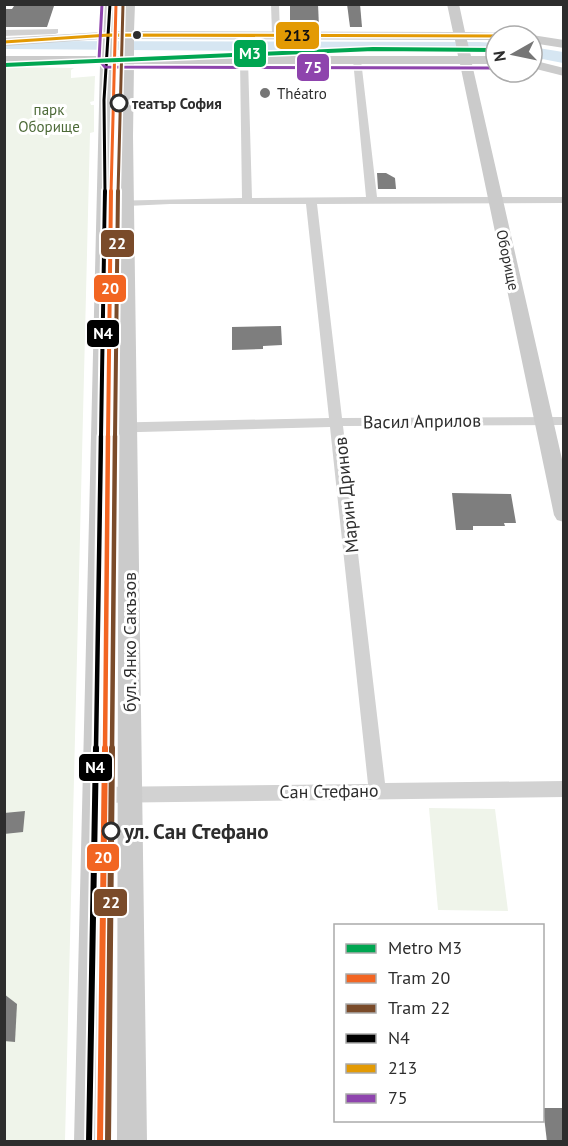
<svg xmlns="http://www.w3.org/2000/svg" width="568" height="1146" font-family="'PT Sans',sans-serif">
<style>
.green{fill:#eff4ea}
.water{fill:#d6e6f2}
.building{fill:#7e7e7e}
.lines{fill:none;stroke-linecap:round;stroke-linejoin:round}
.street{fill:#d2d2d2;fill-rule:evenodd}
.secondary{fill:#cbcbcb;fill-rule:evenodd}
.bus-1-far3-casing{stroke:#fff;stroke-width:6}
.bus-1-far2-casing{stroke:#fff;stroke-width:8}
.bus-1-far1-casing{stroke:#fff;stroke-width:9}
.bus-1-casing{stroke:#fff;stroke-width:10}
.bus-2-casing{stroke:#fff;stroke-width:6}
.bus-3-casing{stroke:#fff;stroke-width:6}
.bus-1-far3{stroke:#000;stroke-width:3}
.bus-1-far2{stroke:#000;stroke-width:4}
.bus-1-far1{stroke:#000;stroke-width:4.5}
.bus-1{stroke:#000;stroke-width:6}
.bus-2{stroke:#e39a04;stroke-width:3}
.bus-3{stroke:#8e44ad;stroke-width:3}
.tram-1-far3-casing{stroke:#fff;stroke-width:6}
.tram-1-far2-casing{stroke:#fff;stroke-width:8}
.tram-1-far1-casing{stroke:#fff;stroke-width:9}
.tram-1-casing{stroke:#fff;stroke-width:10}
.tram-2-far3-casing{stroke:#fff;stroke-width:6}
.tram-2-far2-casing{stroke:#fff;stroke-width:8}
.tram-2-far1-casing{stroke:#fff;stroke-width:9}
.tram-2-casing{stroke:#fff;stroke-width:10}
.tram-1-far3{stroke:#f26522;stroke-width:3}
.tram-1-far2{stroke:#f26522;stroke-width:4}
.tram-1-far1{stroke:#f26522;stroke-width:4.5}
.tram-1{stroke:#f26522;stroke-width:6}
.tram-2-far3{stroke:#7a4b2a;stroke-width:3}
.tram-2-far2{stroke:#7a4b2a;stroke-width:4}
.tram-2-far1{stroke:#7a4b2a;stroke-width:4.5}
.tram-2{stroke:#7a4b2a;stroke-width:6}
.metro-1-casing{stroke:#fff;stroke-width:7}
.metro-1{stroke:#00a651;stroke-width:4}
.bus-dot{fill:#2d2d2d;stroke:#fff;stroke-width:2}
.poi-dot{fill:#767676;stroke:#fff;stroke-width:2}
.stop-dot{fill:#fff;stroke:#2d2d2d;stroke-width:3}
.labels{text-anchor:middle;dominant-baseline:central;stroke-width:6;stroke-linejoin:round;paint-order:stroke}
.far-poi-label{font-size:15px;fill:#2d2d2d;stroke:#fff;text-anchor:start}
.far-stop-label{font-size:15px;font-weight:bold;fill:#2d2d2d;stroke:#fff;text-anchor:start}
.far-park-label{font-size:15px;fill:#4d6a38;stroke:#fff}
.far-street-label{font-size:15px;fill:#2d2d2d;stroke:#fff}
.street-label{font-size:18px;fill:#2d2d2d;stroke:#fff}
.near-stop-label{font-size:21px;font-weight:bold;fill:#2d2d2d;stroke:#fff;text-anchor:start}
.line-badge{stroke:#fff;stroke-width:2}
.badge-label{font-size:16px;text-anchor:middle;font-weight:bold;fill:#fff}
.pale-badge-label{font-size:16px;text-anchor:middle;font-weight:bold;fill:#111}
</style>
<rect width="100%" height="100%" fill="#fff"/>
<g class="green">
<polygon points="5,67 74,68 71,70 71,78 95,76 94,101 90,102 91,105 94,105 94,132 90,133 65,1141 5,1141"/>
<polygon points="429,808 495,809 508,911 438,910"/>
</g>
<g class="water">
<polygon points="5,41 479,42 496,43 496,53 5,49"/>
<polygon points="532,47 563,52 563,63 532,57"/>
</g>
<g class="building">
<polygon points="290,4 318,4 319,27 290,27"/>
<polygon points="347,4 360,4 362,27 350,27"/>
<polygon points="14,6 54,6 47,27 4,27 4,9 12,9"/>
<polygon points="377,173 386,173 395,178 396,189 378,189"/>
<polygon points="281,326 282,345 263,346 263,349 232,350 232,327"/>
<polygon points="452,493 511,494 516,523 504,523 505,526 473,526 473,530 456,530"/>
<polygon points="25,811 23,832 4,834 4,813"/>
<polygon points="4,994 17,1004 15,1042 4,1041"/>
<polygon points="543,1108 564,1108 564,1142 547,1142"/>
</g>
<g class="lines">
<g class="street">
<polygon points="271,4 279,4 280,34 276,37 272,34"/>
<polygon points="58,29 58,33 55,34 4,36 4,30"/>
<polygon points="244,57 248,60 252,198 366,197 353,60 357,57 361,60 377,197 564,197 564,203 317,204 342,418 564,417 564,425 343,426 385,783 564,781 564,797 95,803 89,801 86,795 89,789 95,787 368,784 330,427 101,433 94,428 101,423 329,418 306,204 170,204 105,207 100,204 105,201 242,198 240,60"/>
</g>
<g class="secondary">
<path d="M104,4H116L114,31H122L123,4H135L134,31L453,32L447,4H459L465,32L505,33L507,36H496V40H467L471,56H496V64H472L564,468V522L557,520L554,515L460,64H134L133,136L147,1142H117L119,136L121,64H113L111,100L112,204L104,1142H74L100,64H4V56H101L102,39L4,46V38L102,32ZM114,39H122V56H113ZM134,39L455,40L458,56H134Z"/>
<polygon points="532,35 564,40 564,48 532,43 532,36 529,36"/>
<polygon points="532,60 564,68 564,76 532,68"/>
</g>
<g class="bus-1-far3-casing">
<polyline id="bus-1-far3" points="105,193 104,100 110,4"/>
</g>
<g class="bus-1-far2-casing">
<polyline id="bus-1-far2" points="101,437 105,191"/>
</g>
<g class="bus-1-far1-casing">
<polyline id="bus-1-far1" points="96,749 101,436"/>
</g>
<g class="bus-1-casing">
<polyline id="bus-1" points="89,1142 96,748"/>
</g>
<g class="bus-2-casing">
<polyline id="bus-2" points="4,42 109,35 501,36"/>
</g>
<g class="bus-3-casing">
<polyline id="bus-3" points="102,4 99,60 105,67 496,68"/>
</g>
<use href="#bus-1-far3" class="bus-1-far3"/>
<use href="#bus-1-far2" class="bus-1-far2"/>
<use href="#bus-1-far1" class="bus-1-far1"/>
<use href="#bus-1" class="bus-1"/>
<use href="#bus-2" class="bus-2"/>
<use href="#bus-3" class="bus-3"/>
<g class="tram-1-far3-casing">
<polyline id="tram-1-far3" points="111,193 116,4"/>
</g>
<g class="tram-1-far2-casing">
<polyline id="tram-1-far2" points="108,437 111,191"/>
</g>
<g class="tram-1-far1-casing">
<polyline id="tram-1-far1" points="105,749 108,436"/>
</g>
<g class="tram-1-casing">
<polyline id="tram-1" points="100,1142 105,748"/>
</g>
<g class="tram-2-far3-casing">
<polyline id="tram-2-far3" points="118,193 123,4"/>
</g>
<g class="tram-2-far2-casing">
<polyline id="tram-2-far2" points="115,437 118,191"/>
</g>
<g class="tram-2-far1-casing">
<polyline id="tram-2-far1" points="112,749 115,436"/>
</g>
<g class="tram-2-casing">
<polyline id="tram-2" points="108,1142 112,748"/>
</g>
<use href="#tram-1-far3" class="tram-1-far3"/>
<use href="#tram-1-far2" class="tram-1-far2"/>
<use href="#tram-1-far1" class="tram-1-far1"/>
<use href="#tram-1" class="tram-1"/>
<use href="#tram-2-far3" class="tram-2-far3"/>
<use href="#tram-2-far2" class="tram-2-far2"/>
<use href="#tram-2-far1" class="tram-2-far1"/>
<use href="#tram-2" class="tram-2"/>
<g class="metro-1-casing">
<polyline id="metro-1" points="4,65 373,49 496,50"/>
</g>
<use href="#metro-1" class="metro-1"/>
</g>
<circle class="bus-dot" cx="137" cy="35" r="5"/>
<circle class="poi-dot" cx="265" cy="93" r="6"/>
<g class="stop-dot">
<circle cx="119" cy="103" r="8"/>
<circle cx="111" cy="831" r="8"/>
</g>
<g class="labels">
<g class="far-poi-label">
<text x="277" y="93">Théatro</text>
</g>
<g class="far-stop-label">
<text x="132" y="103">театър София</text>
</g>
<g class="far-park-label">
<text x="49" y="109">парк<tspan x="49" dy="17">Оборище</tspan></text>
</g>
<g class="far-street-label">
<text transform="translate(508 260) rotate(78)">Оборище</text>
</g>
<g class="street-label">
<text transform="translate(422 421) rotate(-1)">Васил Априлов</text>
<text transform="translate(346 495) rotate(-96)">Марин Дринов</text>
<text transform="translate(129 642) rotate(-90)">бул. Янко Сакъзов</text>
<text transform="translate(329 791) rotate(-1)">Сан Стефано</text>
</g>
<g class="near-stop-label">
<text x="124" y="831">ул. Сан Стефано</text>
</g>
</g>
<g class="line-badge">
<rect x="275" y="21" width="45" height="29" rx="6" fill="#e39a04"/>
<rect x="233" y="39" width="34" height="29" rx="6" fill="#00a651"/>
<rect x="296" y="53" width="34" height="29" rx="6" fill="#8e44ad"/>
<rect x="100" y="229" width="35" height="29" rx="6" fill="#7a4b2a"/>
<rect x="93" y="274" width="34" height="29" rx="6" fill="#f26522"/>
<rect x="86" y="319" width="34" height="29" rx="6" fill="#000"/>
<rect x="78" y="753" width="35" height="29" rx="6" fill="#000"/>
<rect x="86" y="843" width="34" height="29" rx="6" fill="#f26522"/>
<rect x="93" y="888" width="35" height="29" rx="6" fill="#7a4b2a"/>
</g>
<g class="badge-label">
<text x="250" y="59">M3</text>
<text x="313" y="73">75</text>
<text x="117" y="249">22</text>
<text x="110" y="294">20</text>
<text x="103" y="339">N4</text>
<text x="95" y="773">N4</text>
<text x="103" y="863">20</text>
<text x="111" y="908">22</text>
</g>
<g class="pale-badge-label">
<text x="297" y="41">213</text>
</g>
<rect width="568" height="1146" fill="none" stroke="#2d2d2d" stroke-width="12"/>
<rect x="334" y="924" width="210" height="198" fill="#ffffff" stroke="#ababab" stroke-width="1.5"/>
<rect x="346" y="944" width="30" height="9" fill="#00a651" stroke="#ababab" stroke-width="1.5"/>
<text x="388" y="954" font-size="18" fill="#2d2d2d">Metro M3</text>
<rect x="346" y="974" width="30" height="9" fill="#f26522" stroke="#ababab" stroke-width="1.5"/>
<text x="388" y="984" font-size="18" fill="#2d2d2d">Tram 20</text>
<rect x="346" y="1004" width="30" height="9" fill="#7a4b2a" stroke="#ababab" stroke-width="1.5"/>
<text x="388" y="1014" font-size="18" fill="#2d2d2d">Tram 22</text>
<rect x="346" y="1034" width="30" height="9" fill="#000000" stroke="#ababab" stroke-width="1.5"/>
<text x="388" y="1044" font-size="18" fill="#2d2d2d">N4</text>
<rect x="346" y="1064" width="30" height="9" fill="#e39a04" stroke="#ababab" stroke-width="1.5"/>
<text x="388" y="1074" font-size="18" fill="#2d2d2d">213</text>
<rect x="346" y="1094" width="30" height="9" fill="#8e44ad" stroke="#ababab" stroke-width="1.5"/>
<text x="388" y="1104" font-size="18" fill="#2d2d2d">75</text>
<g transform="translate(514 54) rotate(261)"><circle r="28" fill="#ffffff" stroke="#ababab" stroke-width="1.5"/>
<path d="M0-4.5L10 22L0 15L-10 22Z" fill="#767676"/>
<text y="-9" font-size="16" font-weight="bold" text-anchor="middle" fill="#2d2d2d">N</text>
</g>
</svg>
